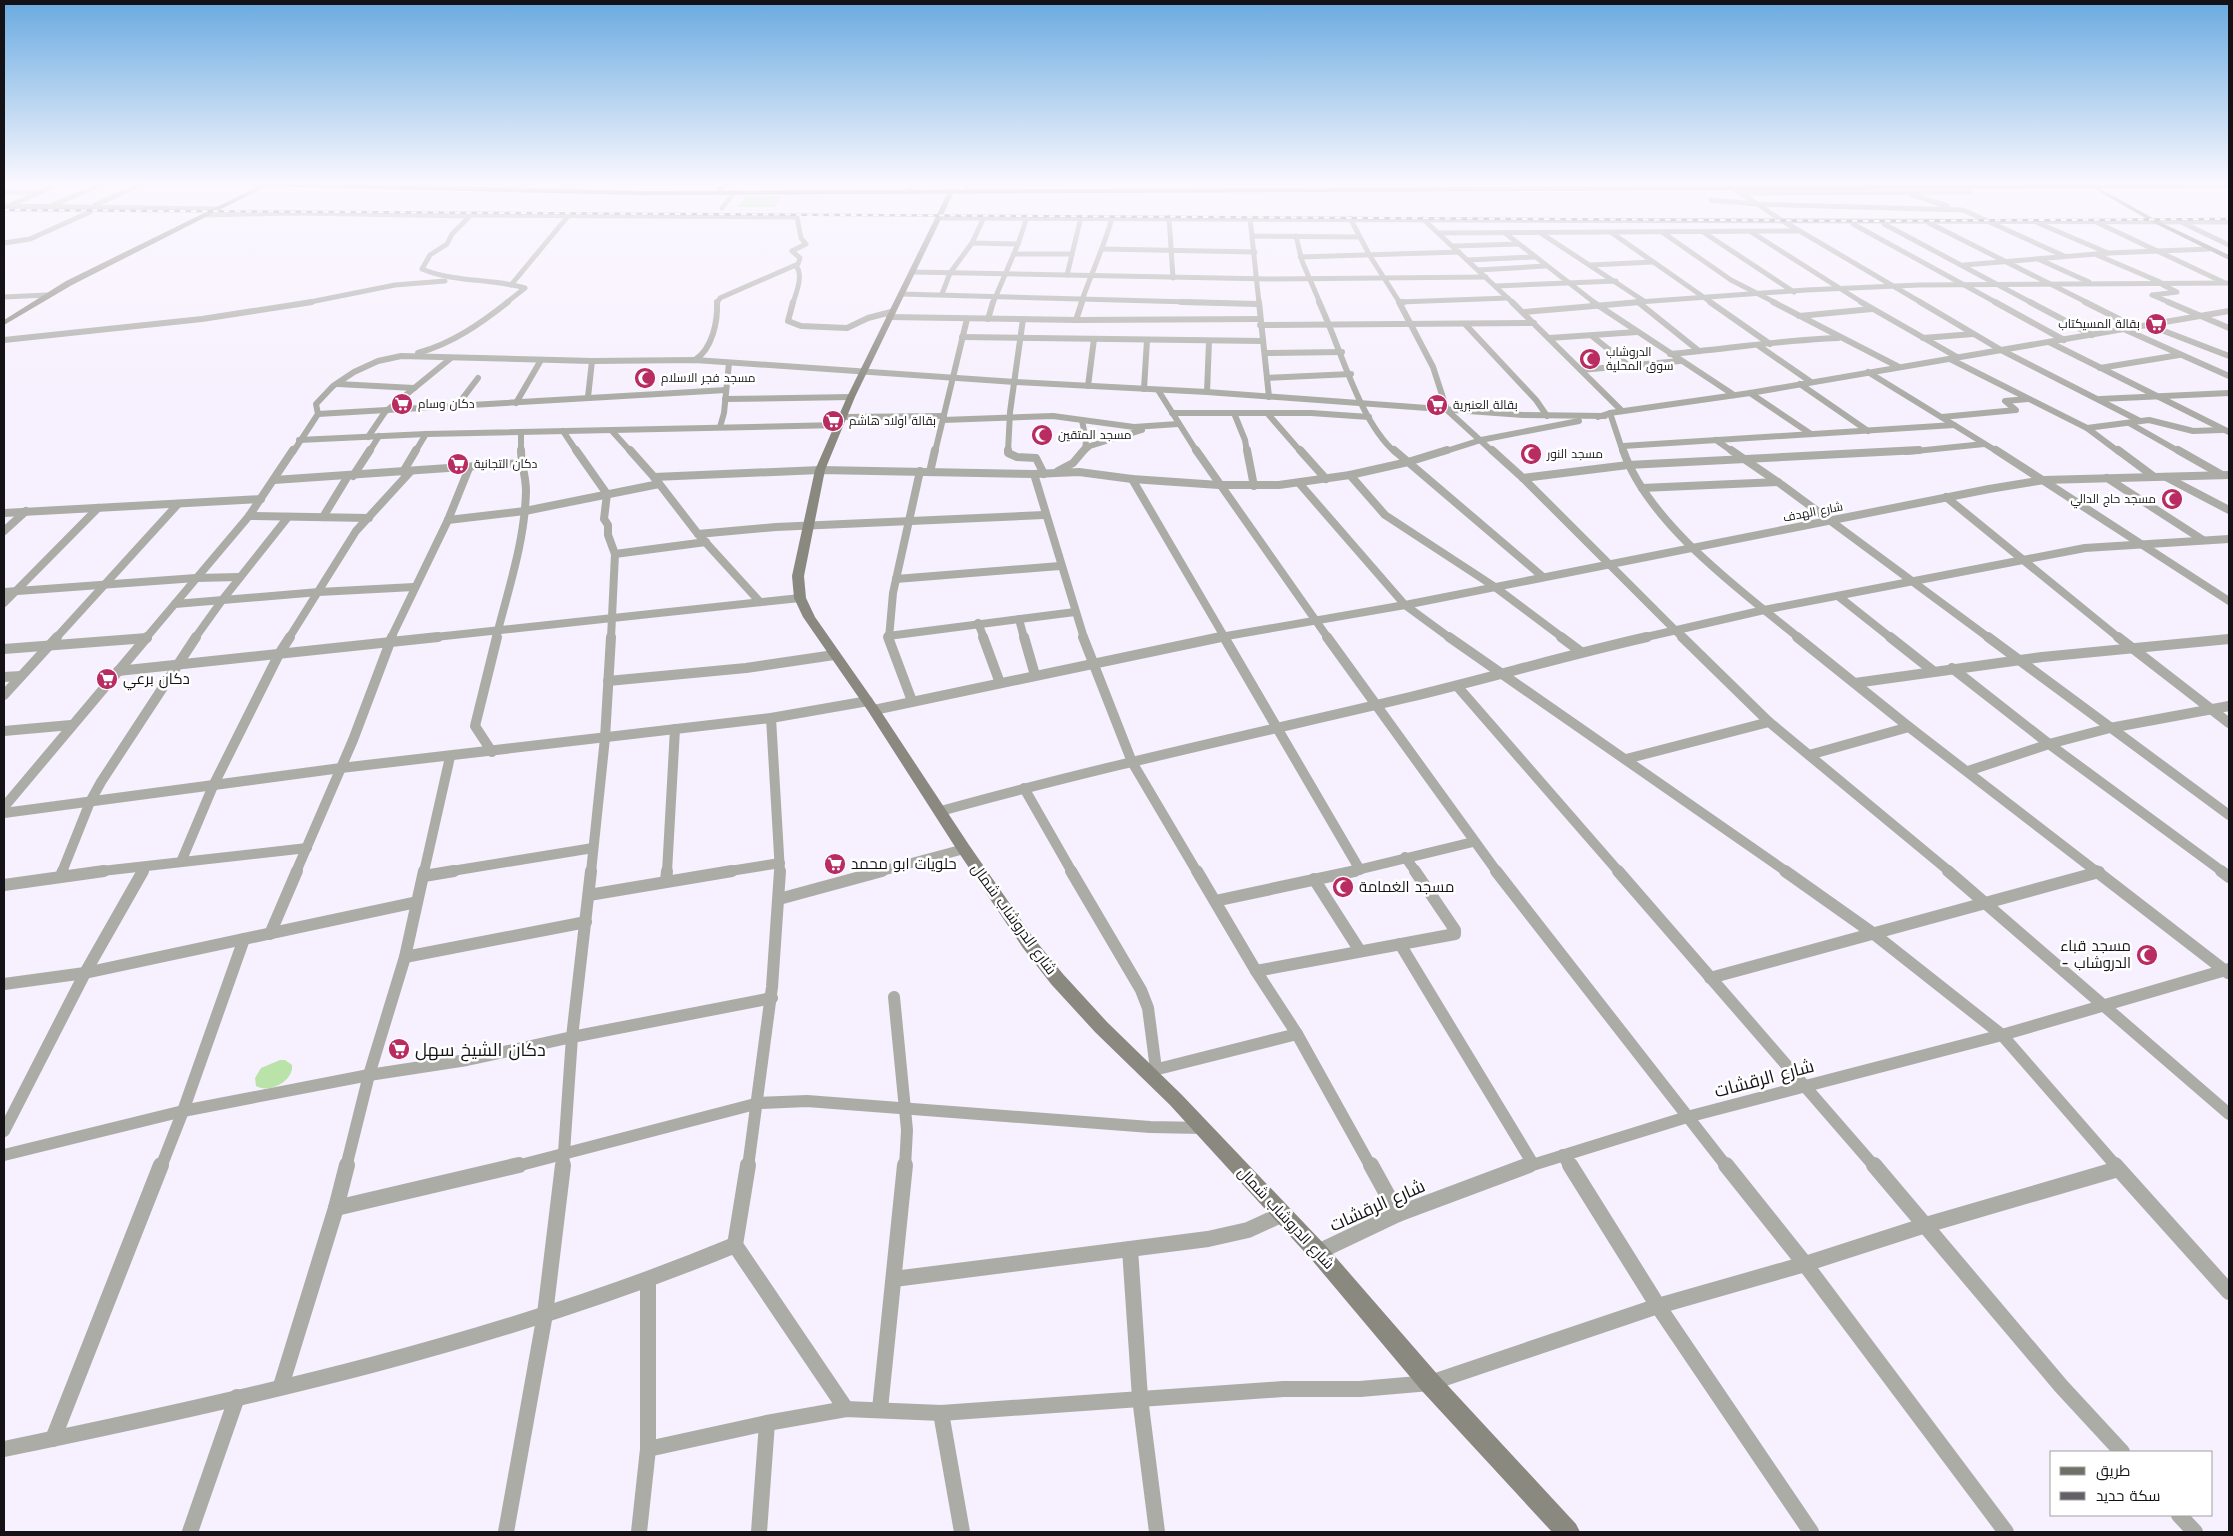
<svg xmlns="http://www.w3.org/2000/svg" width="2233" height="1536" font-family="'Work Sans',Cairo,sans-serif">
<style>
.green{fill:#bae3a9}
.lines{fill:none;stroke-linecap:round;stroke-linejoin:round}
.street-far5{stroke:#abaca6;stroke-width:5}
.street-far4{stroke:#abaca6;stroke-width:6}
.street-far3{stroke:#abaca6;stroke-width:8}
.street-far2{stroke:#abaca6;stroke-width:10}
.street-far1{stroke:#abaca6;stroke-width:12}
.street{stroke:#abaca6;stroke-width:16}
.secondary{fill:#898980;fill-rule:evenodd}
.primary{fill:#707166;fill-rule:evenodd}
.highway{fill:#5b5c4f;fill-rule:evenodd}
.rail-casing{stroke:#646068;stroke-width:2.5}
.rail{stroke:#fff;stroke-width:2;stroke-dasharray:5.5;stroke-linecap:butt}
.labels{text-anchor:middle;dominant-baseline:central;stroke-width:5;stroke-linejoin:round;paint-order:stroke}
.far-poi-label{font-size:12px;fill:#141216;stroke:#fff;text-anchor:start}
.far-street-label{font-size:12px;fill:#141216;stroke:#fff}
.poi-label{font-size:15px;fill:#141216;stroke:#fff;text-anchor:start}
.street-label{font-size:15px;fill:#141216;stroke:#fff}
.near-poi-label{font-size:18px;fill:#141216;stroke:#fff;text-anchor:start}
.near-street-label{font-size:18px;fill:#141216;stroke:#fff}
</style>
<rect width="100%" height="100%" fill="#f7f0fe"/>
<g class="green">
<polygon points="745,196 781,196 775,207 738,207"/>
<path d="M280,1060H285L292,1065C294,1081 269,1094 256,1086L255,1078L261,1068Z"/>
</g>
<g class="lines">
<g class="street-far5">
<polyline points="965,184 968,190"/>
<polyline points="1733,188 1781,220 1922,303"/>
<polyline points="513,189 524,184"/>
<polyline points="560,190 578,184"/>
<polyline points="908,190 914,184"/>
<polyline points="4,192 35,192"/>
<polyline points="1740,193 1971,192"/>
<polyline points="1913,195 1947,206"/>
<polyline points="1711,200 1756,204 1963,210 2064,256"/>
<polyline points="11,205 58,184"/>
<polyline points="53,205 102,184"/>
<polyline points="95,205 142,184"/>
<polyline points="4,206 218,209"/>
<polyline points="722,208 735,192"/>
<path d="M207,215L294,213L470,216L452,234L447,244L430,255L422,269C455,283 491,278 525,288L506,303"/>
<polyline points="467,215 797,217 801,238 806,244 792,251 800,258 798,264 720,298 717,303"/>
<polyline points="1169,217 1173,278"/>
<path d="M940,218C1370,218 1799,223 2229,222"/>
<polyline points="1250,218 1259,303"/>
<polyline points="1350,218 1370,256 1400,303"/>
<polyline points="1423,219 1513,303"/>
<polyline points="1929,223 2088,303"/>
<polyline points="2038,223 2108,253"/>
<polyline points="2098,223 2223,282"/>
<polyline points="2183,223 2229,245"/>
<polyline points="1853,224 1997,303"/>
<polyline points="1884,224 2032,303"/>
<polyline points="1662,232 1731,280 1776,303"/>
<polyline points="1703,232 1794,292"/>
<polyline points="1751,232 1863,303"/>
<polyline points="1439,233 1799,231"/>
<polyline points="1505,233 1595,303"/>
<polyline points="1612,233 1712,303"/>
<polyline points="1542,234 1644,301"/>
<polyline points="1253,236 1359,237"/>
<polyline points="1296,236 1302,261 1320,303"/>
<polyline points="4,243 30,239 90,212"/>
<polyline points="972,243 1018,244"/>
<polyline points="1453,246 1518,244"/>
<polyline points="1103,249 1255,252"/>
<polyline points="1014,254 1072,254"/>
<polyline points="2097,255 2160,282"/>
<polyline points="1300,257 1459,252"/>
<polyline points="2038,259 2089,282"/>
<polyline points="1467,260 1534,257"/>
<polyline points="1591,265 1652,262"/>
<polyline points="1964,265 2108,253 2209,249"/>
<polyline points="1478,270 1545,266"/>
<polyline points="912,272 1271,279 1486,277"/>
<polyline points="1067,275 1081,217"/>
<polyline points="511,285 569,215"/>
<polyline points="1496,286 1616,281"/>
<polyline points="901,294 1226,303"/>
<polyline points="942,294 950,273 972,243 984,217"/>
<polyline points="2152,295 2171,303"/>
<polyline points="2153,295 2177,292 2163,285"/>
<polyline points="4,297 47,295"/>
<polyline points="1400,302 1508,298"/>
<polyline points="305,303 395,285 445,281"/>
<path d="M793,303C796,293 804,275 796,266"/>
<polyline points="993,303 1018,244 1027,217"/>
<path d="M1081,303C1091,274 1104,247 1112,218"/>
<polyline points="1625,303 1806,290 1919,285 2229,283"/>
</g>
<g class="street-far4">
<polyline points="793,302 788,321 801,326 847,328 868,318 891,312"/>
<polyline points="1181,302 1258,304"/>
<polyline points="1259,302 1269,397"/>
<path d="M1319,302C1340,346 1359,421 1395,452"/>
<polyline points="1399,302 1433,367 1447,410 1493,452"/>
<polyline points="1400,302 1404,302"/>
<polyline points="1512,302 1622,411"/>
<polyline points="1593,302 1734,395"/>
<polyline points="1638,302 1699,351"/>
<polyline points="1710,302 1770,344"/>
<polyline points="1773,302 1899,367"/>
<polyline points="1861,302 1957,357"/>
<polyline points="1920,302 2001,350 2140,421"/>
<polyline points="1995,302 2064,340"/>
<polyline points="2030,302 2092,335"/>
<polyline points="2085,302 2137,328"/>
<polyline points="2168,302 2229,328"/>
<polyline points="1523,312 1640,302"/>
<polyline points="1799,316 1872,309"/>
<polyline points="889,317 1076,320 1259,319"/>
<polyline points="988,319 993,302"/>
<polyline points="1076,320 1082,302"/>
<polyline points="1465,324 1536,400 1547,416"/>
<polyline points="1260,325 1534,323"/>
<polyline points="2151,326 2229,356"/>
<polyline points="2126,330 2229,376"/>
<polyline points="1592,336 1628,365"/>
<polyline points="962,337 1263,341"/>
<polyline points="1549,338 1637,332"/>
<polyline points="1923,338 1973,334"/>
<polyline points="4,340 202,319 312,302"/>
<polyline points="2049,342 2229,432"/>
<polyline points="1759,346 1811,382"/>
<path d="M418,353C453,343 480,324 508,302"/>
<polyline points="1265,353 1342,352"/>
<path d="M1670,354C1726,349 1782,340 1838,338"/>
<polyline points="1950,359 2087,428 2119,452"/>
<path d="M695,360C712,349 718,322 717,302"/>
<polyline points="2100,368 2179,355"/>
<polyline points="1581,370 1680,361"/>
<polyline points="1868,372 1998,452"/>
<polyline points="1267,378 1351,374"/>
<polyline points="338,384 414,388"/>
<polyline points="1800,384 1868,431"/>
<polyline points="1088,386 1094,339"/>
<polyline points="1144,389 1147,340"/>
<polyline points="1158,390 1197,452"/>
<polyline points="1207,392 1209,341"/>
<polyline points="1750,393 1811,434"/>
<polyline points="588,397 592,361"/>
<polyline points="725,399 851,397"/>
<polyline points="2100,399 2229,393"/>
<polyline points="516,403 541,360"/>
<polyline points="456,407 478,378"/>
<polyline points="1172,413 1311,413 1369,417"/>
<polyline points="1234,413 1245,440 1247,452"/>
<polyline points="1610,413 1623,452"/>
<polyline points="318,414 726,390"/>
<polyline points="1268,414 1301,452"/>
<polyline points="842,417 944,416"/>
<polyline points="1598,417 1610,413 1750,393 2229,311"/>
<polyline points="1942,417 2016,410 2005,401 2028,399"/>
<polyline points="943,420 1053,416 1134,427 1178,424"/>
<polyline points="1082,420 1086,441 1085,449"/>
<polyline points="2129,423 2180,452"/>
<polyline points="720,427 724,413 729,363"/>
<polyline points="2087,428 2149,420 2193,431 2222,430"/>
<polyline points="563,431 577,452"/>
<polyline points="612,431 631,452"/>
<polyline points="521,432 521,452"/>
<polyline points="368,437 385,412 451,358"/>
<polyline points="299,440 426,434 839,425"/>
<polyline points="1716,440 1733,452"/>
<polyline points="1623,446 1954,425"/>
<polyline points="293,452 318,414 316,404 333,386 354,372 378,361 401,356 592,361 695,360 1015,382 1207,392 1523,415 1605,416"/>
<polyline points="369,452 379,436"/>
<polyline points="415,452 426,434"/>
<polyline points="935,452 967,319"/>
<polyline points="1008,452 1010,412 1023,319"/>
<polyline points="1083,452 1090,446 1142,430"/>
<polyline points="1443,452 1481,440 1579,421"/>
<polyline points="1906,452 1984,444"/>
</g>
<g class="street-far3">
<polyline points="576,450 607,494 604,519 608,525 608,535 615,554 611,638"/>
<polyline points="630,450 654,477 698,534 760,602"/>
<polyline points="1008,450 1008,453 1017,457 1036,458 1044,474"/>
<polyline points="1196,450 1328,638"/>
<polyline points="1247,450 1254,486"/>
<polyline points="1300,450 1326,479"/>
<polyline points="1394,450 1543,577"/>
<polyline points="1492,450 1523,478 1683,638"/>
<path d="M1623,450C1648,523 1740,590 1799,638"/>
<polyline points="1731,450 1782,485 1989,638"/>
<polyline points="1996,450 2229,601"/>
<polyline points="2118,450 2153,476"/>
<polyline points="2178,450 2222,475"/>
<polyline points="1058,471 1073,463 1084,450"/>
<polyline points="403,472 416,450"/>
<polyline points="930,472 935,450"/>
<polyline points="1034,474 1084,638"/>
<polyline points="1350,475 1385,515 1495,587 1563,638"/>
<polyline points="353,476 370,450"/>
<polyline points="654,477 820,470 1034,474 1079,472 1132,479 1219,485 1279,485 1350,475 1408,462 1447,450"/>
<polyline points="2166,477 2229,510"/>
<polyline points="1523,478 1628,465 1919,450"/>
<polyline points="2107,478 2203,540"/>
<polyline points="1132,479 1225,638"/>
<polyline points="274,480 521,463"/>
<polyline points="1299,483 1405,605 1450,638"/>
<polyline points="1642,488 1778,482"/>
<polyline points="1946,497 2119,638"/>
<polyline points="4,513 261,499"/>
<polyline points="249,516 369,518"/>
<polyline points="323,517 348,476"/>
<polyline points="448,520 525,511 659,484"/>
<polyline points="4,531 26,511"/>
<polyline points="698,534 776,527 1044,515"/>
<polyline points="615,554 706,542"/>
<polyline points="896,579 1060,566"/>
<polyline points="4,592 196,578 240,577"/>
<polyline points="1838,596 1891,638"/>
<polyline points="4,603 98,508"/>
<polyline points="175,604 319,592 414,587"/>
<polyline points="1019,619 1024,638"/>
<polyline points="978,623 984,638"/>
<polyline points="888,636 1075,612"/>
<polyline points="56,638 178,504"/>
<polyline points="146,638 249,516 293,450"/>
<polyline points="195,638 223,599 288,517"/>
<polyline points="289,638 356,531 410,472"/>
<polyline points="391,638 448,520 469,468"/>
<polyline points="426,638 800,598"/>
<path d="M496,638C508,590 525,541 526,491C526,476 521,465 521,450"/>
<polyline points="889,638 893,593 920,471"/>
<polyline points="1215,638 1405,605 1989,489 2044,480 2229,475"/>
<polyline points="1642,638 1764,610 2085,548 2229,539"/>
</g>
<g class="street-far2">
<polyline points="888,637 912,701"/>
<polyline points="983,637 1000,683"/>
<polyline points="1024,637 1035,675"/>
<polyline points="1083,637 1132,762 1197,872"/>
<polyline points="1224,637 1360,870"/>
<polyline points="1327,637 1497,872"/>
<polyline points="1449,637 1787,872"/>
<polyline points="1561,637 1581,652"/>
<polyline points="1682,637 1769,722 1950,872"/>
<polyline points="1797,637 1909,727 2097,872"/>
<polyline points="1890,637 1933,671"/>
<polyline points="1988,637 2229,815"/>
<polyline points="2118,637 2229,723"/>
<polyline points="4,649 147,638"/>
<polyline points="1952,668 2049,744 2223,872"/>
<polyline points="118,671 438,637"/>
<polyline points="4,677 21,676"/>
<polyline points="608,681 746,668 834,655"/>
<polyline points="1855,683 2042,657 2229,639"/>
<polyline points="1457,686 1619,872"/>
<polyline points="4,695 57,637"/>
<polyline points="874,710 1221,637"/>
<polyline points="771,718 780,872"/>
<polyline points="4,731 71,725"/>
<polyline points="492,752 475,726 497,637"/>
<polyline points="1809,755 1909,727"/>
<polyline points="1626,759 1769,722"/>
<polyline points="1968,771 2049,744 2110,728 2229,706"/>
<polyline points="1024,788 1072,872"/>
<polyline points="4,807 147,637"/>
<path d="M941,811C1096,768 1253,734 1410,697C1489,678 1568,655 1647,637"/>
<polyline points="4,813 341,768 771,718 868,701"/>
<polyline points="1405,857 1416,872"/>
<polyline points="181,862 213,786 279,654 290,637"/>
<polyline points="62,872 90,802 101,782 196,637"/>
<polyline points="93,872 307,848"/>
<polyline points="142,872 145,867"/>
<polyline points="296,872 353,740 392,637"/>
<polyline points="424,872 450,757"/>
<polyline points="446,872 593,848"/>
<polyline points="591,872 605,738 611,637"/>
<polyline points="667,872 675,729"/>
<polyline points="724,872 780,863"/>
<polyline points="878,872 964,849"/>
<polyline points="1349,872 1473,842"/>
</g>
<g class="street-far1">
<polyline points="1071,871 1141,990 1148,1008 1156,1069"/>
<polyline points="1197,871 1256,971 1297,1034 1371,1167"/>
<polyline points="1496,871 1727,1167"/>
<polyline points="1618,871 1875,1167"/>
<polyline points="1785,871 1874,934 2002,1035 2117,1167"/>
<polyline points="1948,871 2229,1114"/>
<polyline points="2096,871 2228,973"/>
<polyline points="2221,871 2229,877"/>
<polyline points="61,876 63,871"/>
<polyline points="424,876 454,871"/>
<polyline points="1314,879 1360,951"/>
<polyline points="666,881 667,871"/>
<polyline points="4,885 104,871"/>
<polyline points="589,895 732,871"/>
<polyline points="779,899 882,871"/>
<polyline points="1215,901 1355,871"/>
<polyline points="270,934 297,871"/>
<polyline points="1400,944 1533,1164"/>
<polyline points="405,957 586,922"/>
<polyline points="1256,971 1455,934 1455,930 1415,871"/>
<polyline points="1710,978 2099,872"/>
<polyline points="4,984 85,973 417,902"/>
<polyline points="894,997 907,1130 905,1167"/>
<polyline points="1150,1071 1297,1034"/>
<polyline points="4,1131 85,973 143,871"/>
<polyline points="4,1155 183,1111 369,1075 467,1060 572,1037 772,998"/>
<polyline points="1563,1155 1570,1167"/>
<polyline points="161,1167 183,1111 244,939"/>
<polyline points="346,1167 369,1075 405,957 424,871"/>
<polyline points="513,1167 759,1103 807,1101 1150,1127 1203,1128"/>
<polyline points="563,1167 572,1037 591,871"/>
<polyline points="748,1167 772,987 780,871"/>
<polyline points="1526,1167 1687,1117 2002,1035 2229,969"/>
</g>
<g class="street">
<polyline points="748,1165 735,1245 846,1409"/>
<polyline points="1371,1165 1398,1214"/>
<polyline points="1570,1165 1658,1306 1811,1532"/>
<polyline points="1726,1165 1805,1264 2006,1532"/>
<polyline points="1874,1165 2061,1386 2122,1452"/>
<polyline points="2115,1165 2229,1292"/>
<polyline points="336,1208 519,1165"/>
<polyline points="1130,1249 1140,1398 1157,1532"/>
<polyline points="1318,1252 1398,1214 1529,1165"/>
<polyline points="894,1279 1208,1239 1248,1230 1283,1214"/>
<polyline points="281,1386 336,1208 347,1165"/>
<polyline points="880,1409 905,1165"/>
<polyline points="941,1413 962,1532"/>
<polyline points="53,1439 161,1165"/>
<path d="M4,1449C251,1398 501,1342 735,1245"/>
<polyline points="648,1449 767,1423 846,1409 941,1413 1283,1389 1360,1389 1430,1383 1658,1306 1805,1264 1926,1225 2118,1169"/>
<polyline points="2179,1515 2195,1532"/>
<polyline points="190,1532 237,1397"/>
<polyline points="506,1532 545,1314 563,1165"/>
<polyline points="639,1532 648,1449 648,1280"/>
<polyline points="759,1532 767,1423"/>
</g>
<g class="secondary">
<polygon points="263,184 271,184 72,285 4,325 4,320 66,281"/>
<polygon points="2086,184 2092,184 2158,221 2229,255 2229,260 2154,223"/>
<polygon points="952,188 955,190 855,397 825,470 804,576 806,598 815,617 880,710 969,845 1035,940 1063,974 1107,1022 1182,1095 1325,1245 1438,1375 1576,1524 1580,1532 1552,1532 1422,1391 1311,1259 1170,1105 1095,1032 1051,984 1023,948 959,853 868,711 803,617 794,598 792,576 815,470 847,397 949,190"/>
</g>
<polygon class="primary" points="721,184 728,184 720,193 716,193 715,192"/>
<polygon class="highway" points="249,184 367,184 641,191 2082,184 2229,184 2229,188 641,195 253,186"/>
<g class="rail-casing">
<polyline id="rail" points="4,210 1879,221 2229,219"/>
</g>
<use href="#rail" class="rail"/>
</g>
<linearGradient id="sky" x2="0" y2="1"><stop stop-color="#69aae0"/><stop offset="0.46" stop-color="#fbf8ff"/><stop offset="1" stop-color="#fbf8ff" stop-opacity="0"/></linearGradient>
<rect width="2233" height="399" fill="url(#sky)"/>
<defs>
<g id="supermarket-disc" transform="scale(1.125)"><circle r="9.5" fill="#b92c62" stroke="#fff"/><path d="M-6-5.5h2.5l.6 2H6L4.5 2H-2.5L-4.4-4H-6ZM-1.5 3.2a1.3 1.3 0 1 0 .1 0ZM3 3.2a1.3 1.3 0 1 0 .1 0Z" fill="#fff"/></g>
<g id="mosque-disc" transform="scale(1.125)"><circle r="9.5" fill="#b92c62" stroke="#fff"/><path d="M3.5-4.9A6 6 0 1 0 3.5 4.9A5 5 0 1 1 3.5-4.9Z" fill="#fff"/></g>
</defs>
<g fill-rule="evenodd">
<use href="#supermarket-disc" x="2156" y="324"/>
<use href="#mosque-disc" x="1590" y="359"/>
<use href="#mosque-disc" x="645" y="378"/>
<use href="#supermarket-disc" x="402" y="404"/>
<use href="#supermarket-disc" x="1437" y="405"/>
<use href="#supermarket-disc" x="833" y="421"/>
<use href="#mosque-disc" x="1042" y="435"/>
<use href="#mosque-disc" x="1531" y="454"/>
<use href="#supermarket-disc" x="458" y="464"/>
<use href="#mosque-disc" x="2172" y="499"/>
<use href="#supermarket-disc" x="107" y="679"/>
<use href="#supermarket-disc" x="835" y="864"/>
<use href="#mosque-disc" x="1343" y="887"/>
<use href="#mosque-disc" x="2147" y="955"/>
<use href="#supermarket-disc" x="399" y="1049"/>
</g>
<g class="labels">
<g class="far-poi-label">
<text x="2140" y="324" text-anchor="end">بقالة المسيكتاب</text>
<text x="1606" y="352">الدروشاب<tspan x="1606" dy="14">سوق المحلية</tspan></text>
<text x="661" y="378">مسجد فجر الاسلام</text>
<text x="418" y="404">دكان وسام</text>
<text x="1453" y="405">بقالة العنبرية</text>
<text x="849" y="421">بقالة اولاد هاشم</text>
<text x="1058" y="435">مسجد المتقين</text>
<text x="1547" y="454">مسجد النور</text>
<text x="474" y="464">دكان التجانية</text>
<text x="2156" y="499" text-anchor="end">مسجد حاج الدالي</text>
</g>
<g class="far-street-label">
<text transform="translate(1813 512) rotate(-11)">شارع الهدف</text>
</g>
<g class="poi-label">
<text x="123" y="679">دكان برعي</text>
<text x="851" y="864">حلويات ابو محمد</text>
<text x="1359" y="887">مسجد الغمامة</text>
<text x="2131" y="946" text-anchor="end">مسجد قباء<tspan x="2131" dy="17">- الدروشاب</tspan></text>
</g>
<g class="street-label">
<text transform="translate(1014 919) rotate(54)">شارع الدروشاب شمال</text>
<text transform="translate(1286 1218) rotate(47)">شارع الدروشاب شمال</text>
</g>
<g class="near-poi-label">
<text x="415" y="1049">دكان الشيخ سهل</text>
</g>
<g class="near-street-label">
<text transform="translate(1764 1078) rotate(-15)">شارع الرقشات</text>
<text transform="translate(1377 1205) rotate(-24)">شارع الرقشات</text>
</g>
</g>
<rect width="2233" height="1536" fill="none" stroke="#141216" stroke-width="10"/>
<rect x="2050" y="1451" width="162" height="65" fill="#ffffff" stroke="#a1a0a2"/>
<rect x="2060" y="1467" width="25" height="8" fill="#707166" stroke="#a1a0a2"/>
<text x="2096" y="1476" font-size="15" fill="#141216">طريق</text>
<rect x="2060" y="1492" width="25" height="8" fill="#646068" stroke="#a1a0a2"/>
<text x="2096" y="1501" font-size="15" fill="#141216">سكة حديد</text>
</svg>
